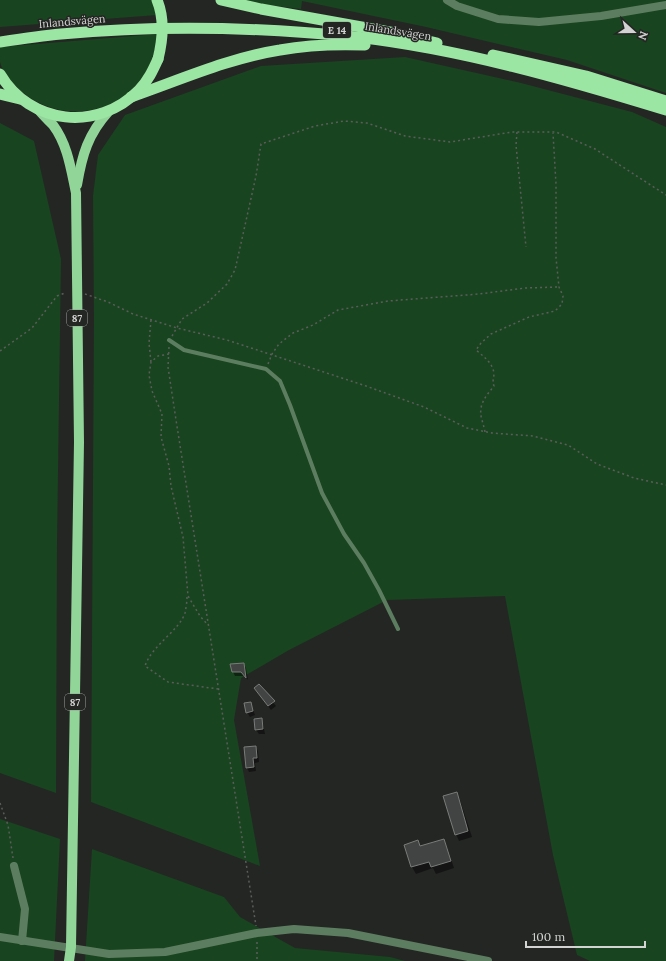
<svg xmlns="http://www.w3.org/2000/svg" width="666" height="961" font-family="Lora,serif">
<style>
.green{fill:#194420}
.shadow{fill:#0007}
.building{fill:#414442;stroke:#7a7c7a}
.lines{fill:none;stroke-linecap:round;stroke-linejoin:round}
.path{stroke:#5b5d5b;stroke-width:1.5;stroke-dasharray:2 3;stroke-linecap:butt}
.service{stroke:#5d7d60;stroke-width:4}
.minor{stroke:#5d7d60;stroke-width:8}
.primary{stroke:#92d599;stroke-width:10}
.trunk{stroke:#9ce6a4;stroke-width:11}
.trunk-bridge{stroke:#9ce6a4;stroke-width:11}
.labels{text-anchor:middle;dominant-baseline:central;stroke-width:3;stroke-linejoin:round;paint-order:stroke}
.shield{fill:#242624;stroke:#9e9f9e;stroke-width:1}
.shield-label{font-size:10px;font-weight:bold;fill:#d2d3d2}
.street-label{font-size:11px;fill:#d2d3d2;stroke:#242624}
</style>
<rect width="100%" height="100%" fill="#242624"/>
<g class="green">
<polygon points="0,0 153,0 157,15 0,27"/>
<polygon points="240,0 666,0 666,93 567,60 426,27 302,1 301,9 261,4"/>
<path d="M158,34C155,50 152,65 141,79C111,120 49,122 15,85C9,79 2,71 0,62C0,58 0,52 0,47Z"/>
<polygon points="405,57 521,83 632,112 666,127 666,961 590,961 577,955 553,855 505,596 387,600 289,650 241,678 234,720 260,866 91,802 94,319 93,196 98,155 125,115 261,66"/>
<polygon points="0,123 34,141 61,259 57,544 56,793 0,773"/>
<polygon points="0,819 60,839 54,961 0,961"/>
<polygon points="92,849 224,897 240,917 295,948 390,957 405,961 85,961"/>
</g>
<g class="shadow">
<polygon points="244,664 246,668 248,680 245,676 235,676 233,672"/>
<polygon points="259,686 276,706 271,710 258,693"/>
<polygon points="250,703 255,715 250,717 247,712"/>
<polygon points="261,719 263,723 265,734 259,734 256,730 255,720"/>
<polygon points="256,747 258,751 259,762 255,763 256,771 249,772 247,768"/>
<polygon points="456,793 460,800 472,837 459,841 456,834"/>
<polygon points="443,840 447,847 454,868 436,874 433,868 416,874 412,867 405,845 417,841 421,847"/>
</g>
<g class="building">
<polygon points="244,663 246,678 241,672 232,672 230,664"/>
<polygon points="259,684 275,701 268,706 254,688"/>
<polygon points="251,702 253,711 246,713 244,703"/>
<polygon points="262,718 263,729 255,730 254,719"/>
<polygon points="256,746 257,758 253,758 254,767 246,768 244,747"/>
<polygon points="457,792 468,831 455,835 443,796"/>
<polygon points="444,839 451,861 431,867 429,862 411,867 404,845 418,840 420,846"/>
</g>
<g class="lines">
<g class="path">
<polyline points="517,132 516,145 526,247"/>
<polyline points="85,294 108,302 133,314 177,328 227,340 366,386 424,407 467,428 492,433 533,436 568,445 597,464 634,478 666,485"/>
<polyline points="151,320 149,343 151,362"/>
<polyline points="172,336 182,319 207,303 227,284 235,270 256,176 261,144 315,126 344,121 367,123 405,136 450,142 512,132 556,132 595,149 666,195"/>
<polyline points="169,347 168,367 176,420 256,926"/>
<polyline points="0,351 32,328 57,296 65,293"/>
<polyline points="169,354 158,356 151,362 149,375 152,391 162,414 161,437 169,466 171,486 183,537 188,596 200,616 208,625"/>
<polyline points="268,364 272,354 279,344 293,333 313,325 338,310 388,301 479,294 525,288 559,287"/>
<path d="M485,432C484,426 482,421 481,416C479,403 487,395 494,386C492,381 494,378 494,373C492,362 484,357 476,350L481,343L491,334L529,317L555,311L562,304L563,296L559,287L556,258V184L553,133"/>
<path d="M187,597C187,602 186,608 185,613C179,631 152,645 145,666L168,682L218,689"/>
<polyline points="0,803 8,825 13,858"/>
<polyline points="257,942 257,961"/>
</g>
<polyline class="service" points="169,340 184,350 266,369 280,381 290,405 322,493 344,534 364,563 379,590 398,629"/>
<g class="minor">
<polyline points="447,0 457,6 498,19 539,22 601,16 666,5"/>
<polyline points="14,866 25,909 22,941"/>
<polyline points="0,937 109,954 165,952 257,933 294,929 348,933 488,961"/>
</g>
<g class="primary">
<path d="M38,109C43,115 48,120 53,125C68,145 71,170 76,193L79,442L71,947L69,961"/>
<path d="M77,185C82,155 88,134 109,111"/>
</g>
<g class="trunk">
<polyline points="221,0 261,9 395,33 437,43"/>
<path d="M0,42C20,39 40,36 61,34C159,25 258,27 356,37C461,49 565,79 666,110"/>
<polyline points="493,55 586,76 666,101"/>
<path d="M0,74C30,125 98,132 139,90C148,81 153,70 158,59"/>
<polyline points="0,94 20,99"/>
<path d="M131,97C180,80 229,58 280,50C307,45 337,44 365,45"/>
</g>
<path class="trunk-bridge" d="M157,0C165,19 163,39 158,59"/>
</g>
<g class="labels">
<g class="shield">
<rect x="323" y="22" width="28" height="16" rx="3"/>
<rect x="67" y="310" width="20" height="16" rx="3"/>
<rect x="65" y="694" width="20" height="16" rx="3"/>
</g>
<g class="shield-label">
<text x="337" y="30">E 14</text>
<text x="77" y="318">87</text>
<text x="75" y="702">87</text>
</g>
<g class="street-label">
<text transform="translate(72 21) rotate(-5)">Inlandsvägen</text>
<text transform="translate(398 31) rotate(9)">Inlandsvägen</text>
</g>
</g>
<g transform="translate(634 32) rotate(111)" stroke="#242624" stroke-width="3" paint-order="stroke">
<path d="M0-3L7 15L0 10L-7 15Z" fill="#d2d3d2"/>
<text y="-6" font-size="11" font-weight="bold" text-anchor="middle" fill="#d2d3d2">N</text>
</g>
<path d="M526 941v6h119v-6" fill="none" stroke="#d2d3d2" stroke-width="2"/>
<text x="532" y="941" font-size="12" fill="#d2d3d2" stroke="#242624" stroke-width="3" paint-order="stroke">100 m</text>
</svg>
